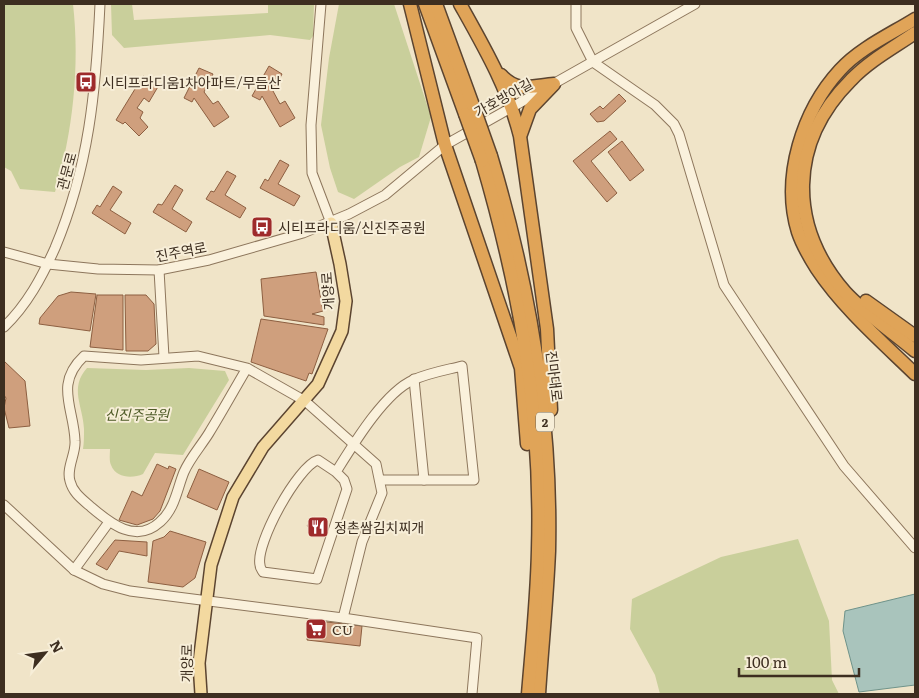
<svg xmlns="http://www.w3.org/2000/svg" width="919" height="698" font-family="Literata,'Noto Sans KR',serif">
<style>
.green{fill:#c9cf9b}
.water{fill:#a9c4bc;stroke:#6f938a}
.building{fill:#cf9f7d;stroke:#8d5f41}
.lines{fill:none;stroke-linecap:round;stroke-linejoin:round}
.minor-casing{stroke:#8d765c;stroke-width:11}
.major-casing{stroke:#5b4430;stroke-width:14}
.highway-casing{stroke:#5b4430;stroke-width:15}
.minor{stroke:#faf1dc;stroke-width:9}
.major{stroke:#f3d9a0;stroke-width:11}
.highway{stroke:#e0a458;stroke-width:12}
.highway-bridge-casing{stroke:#5b4430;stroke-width:15;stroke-linecap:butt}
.highway-bridge{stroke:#e0a458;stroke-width:12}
.labels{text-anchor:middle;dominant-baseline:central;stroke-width:4;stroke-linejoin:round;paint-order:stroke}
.shield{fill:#f7eed8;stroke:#756857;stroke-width:1}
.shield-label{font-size:12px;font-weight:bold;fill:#3d2e20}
.poi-label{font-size:14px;fill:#3d2e20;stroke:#f7eed8;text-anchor:start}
.street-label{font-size:14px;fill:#3d2e20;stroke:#f7eed8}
.park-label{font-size:14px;font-style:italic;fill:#4d5a26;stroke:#f7eed8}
</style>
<rect width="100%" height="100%" fill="#f0e4c8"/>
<g class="green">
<path d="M4,4H73C80,66 73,132 55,192L20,189L11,171L4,167Z"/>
<polygon points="111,4 132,4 134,20 268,13 268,4 314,4 313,36 310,40 270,35 124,48 112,35"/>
<polygon points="339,4 394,4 431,117 419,157 400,167 354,199 338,192 330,168 321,125 329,58"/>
<path d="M87,368L146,370L189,368L225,371L229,380L183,455L155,453L143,474C132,479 116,478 111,465C109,461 110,453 110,449H83C84,443 84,436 84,429C83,406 69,388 87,368Z"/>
<polygon points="798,539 829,621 832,680 839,694 660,694 655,675 630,629 632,599 721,557"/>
</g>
<polygon class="water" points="915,594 915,685 859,692 843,631 845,611"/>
<g class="building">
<polygon points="269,66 282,74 273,91 280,104 285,101 295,118 280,127 262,96 260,100 252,96"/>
<polygon points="199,68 213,74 204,92 213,104 218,101 229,117 214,127 194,98 192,102 184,98"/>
<polygon points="143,76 159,85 149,102 144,98 137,108 143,112 140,118 148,127 139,136 125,122 123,124 116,120"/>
<polygon points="619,94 626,101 604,121 597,122 590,114 600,106 603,109"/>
<polygon points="610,131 617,139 591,161 617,193 607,202 573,161"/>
<polygon points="622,141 644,170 630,181 608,152"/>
<polygon points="280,160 289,165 278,184 300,196 294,206 260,188 265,179 268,181"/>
<polygon points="227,171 236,176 225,195 246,208 240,218 206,199 211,191 214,192"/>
<polygon points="175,185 183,190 172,209 192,222 186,232 153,212 158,204 162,205"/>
<polygon points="113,186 122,192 110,210 131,223 125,234 92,213 97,205 100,207"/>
<polygon points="316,272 323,311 312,314 324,317 324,325 264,316 261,279"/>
<polygon points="71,292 96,294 90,331 39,324 40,318 58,296"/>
<polygon points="97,295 123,295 123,350 90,347"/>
<polygon points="125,295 146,295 154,304 156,344 148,351 126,351"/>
<polygon points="261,319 328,329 312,374 309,373 306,381 251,362"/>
<polygon points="4,361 25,381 30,426 9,428 4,408 6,398 4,395"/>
<polygon points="157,464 168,469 169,466 176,469 160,511 153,519 137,525 119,520 132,491 142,496"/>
<polygon points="199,469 229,482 217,510 187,497"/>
<polygon points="314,517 328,527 322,536 307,526"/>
<polygon points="170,531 206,542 195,578 183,587 148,582 153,541 164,537"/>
<polygon points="115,540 147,542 147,556 119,551 107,570 96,564"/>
<polygon points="309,620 362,626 360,646 307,640"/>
</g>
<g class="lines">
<g class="minor-casing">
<g id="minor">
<polyline points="321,4 311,125 312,173 331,223"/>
<polyline points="576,4 576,28 593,62 655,105 674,124 679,134 724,285 844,466 915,548"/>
<polyline points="4,252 48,264 98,269 159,270 209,260 303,233 349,214 385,195 445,145 695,4"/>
<polyline points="159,270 164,357"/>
<path d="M4,327C27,305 42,277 55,248C89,167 96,90 100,4"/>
<path d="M247,368C234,390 222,412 209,433C201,446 190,458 184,472C177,489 175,509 160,522C136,544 111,524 91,507C82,499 73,493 70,481C66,468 76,454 75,441C74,408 54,384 84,356L141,360L198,356L247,368L305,401L376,464L382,493L362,542L343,618"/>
<polyline points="414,379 424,480"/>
<path d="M336,472L318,460C298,466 255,544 260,565C260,568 262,570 263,572L317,579L347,489L344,480L336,472C353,445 384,393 413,380C428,373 446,370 462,366L474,480H380"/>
<polyline points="4,505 74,570 103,584 130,591 343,618 477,638 472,694"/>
<polyline points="74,570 109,522"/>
</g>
</g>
<g class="major-casing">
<polyline id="major" points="201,694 199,663 211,565 233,497 263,447 318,384 342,331 346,301 340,264 331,223"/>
</g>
<g class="highway-casing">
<g id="highway">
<polyline points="410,4 445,145 521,368 527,444"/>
<polyline points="425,4 465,114"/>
<polyline points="436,4 474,108"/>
<path d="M460,4C484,47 508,88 520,136L547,329L551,410"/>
<path d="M915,19C891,34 860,48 840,70C803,110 781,177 798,232C802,244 810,258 817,269C843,308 881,341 915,374"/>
<path d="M915,33C893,48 869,61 851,80C788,143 788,226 845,292C862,311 895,334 915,351"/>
<path d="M501,75C517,93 532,86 554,84L530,109L521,134"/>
<path d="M491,156C530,286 552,415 549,551C547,599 542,647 539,694"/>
<path d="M482,161C520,291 542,414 538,550C537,598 532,646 528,694"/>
<polyline points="866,301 915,336"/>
</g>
</g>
<use href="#minor" class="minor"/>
<use href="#major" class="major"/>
<use href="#highway" class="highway"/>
<g class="highway-bridge-casing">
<g id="highway-bridge">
<polyline points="474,108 491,156"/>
<polyline points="465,114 482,161"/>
</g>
</g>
<use href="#highway-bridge" class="highway-bridge"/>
</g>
<defs>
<g id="bus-square" transform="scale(1.125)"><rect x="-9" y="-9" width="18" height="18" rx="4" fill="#9e2a2b" stroke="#f7eed8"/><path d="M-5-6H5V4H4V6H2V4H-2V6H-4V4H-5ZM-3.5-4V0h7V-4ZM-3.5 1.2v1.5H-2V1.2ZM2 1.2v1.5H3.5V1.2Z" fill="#fff"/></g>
<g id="restaurant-square" transform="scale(1.125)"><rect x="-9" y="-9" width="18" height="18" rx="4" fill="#9e2a2b" stroke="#f7eed8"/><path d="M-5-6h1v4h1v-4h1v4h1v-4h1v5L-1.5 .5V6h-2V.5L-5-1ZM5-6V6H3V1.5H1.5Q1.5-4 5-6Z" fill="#fff"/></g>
<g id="supermarket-square" transform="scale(1.125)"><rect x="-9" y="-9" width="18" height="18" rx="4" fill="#9e2a2b" stroke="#f7eed8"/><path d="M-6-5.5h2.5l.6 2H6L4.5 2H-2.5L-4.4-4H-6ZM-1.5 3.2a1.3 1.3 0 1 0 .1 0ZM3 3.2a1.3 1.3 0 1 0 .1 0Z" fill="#fff"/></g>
</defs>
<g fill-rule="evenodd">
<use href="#bus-square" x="86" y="82"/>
<use href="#bus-square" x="262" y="227"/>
<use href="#restaurant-square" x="318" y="527"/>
<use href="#supermarket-square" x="316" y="629"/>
</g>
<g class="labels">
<rect class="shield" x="536" y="412.5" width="18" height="19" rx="4"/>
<g class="shield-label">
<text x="545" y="422">2</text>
</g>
<g class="poi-label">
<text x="102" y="82">시티프라디움1차아파트/무듬산</text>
<text x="278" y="227">시티프라디움/신진주공원</text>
<text x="334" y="527">정촌쌈김치찌개</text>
<text x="332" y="629">CU</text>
</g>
<g class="street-label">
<text transform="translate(503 97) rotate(-29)">가호방아길</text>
<text transform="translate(66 171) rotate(-75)">관문로</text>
<text transform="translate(181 251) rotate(-11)">진주역로</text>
<text transform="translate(327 291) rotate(-94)">개양로</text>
<text transform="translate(555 376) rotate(83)">진마대로</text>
<text transform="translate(186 663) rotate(-89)">개양로</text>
</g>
<g class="park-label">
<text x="137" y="414">신진주공원</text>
</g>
</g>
<rect width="919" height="698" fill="none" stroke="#3d2e20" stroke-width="10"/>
<g transform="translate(45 653) rotate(61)" stroke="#f7eed8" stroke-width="4" paint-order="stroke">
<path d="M0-4L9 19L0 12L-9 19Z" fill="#3d2e20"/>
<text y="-8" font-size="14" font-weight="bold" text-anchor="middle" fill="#3d2e20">N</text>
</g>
<path d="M739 668v8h120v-8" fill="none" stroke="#3d2e20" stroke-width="2.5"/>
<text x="746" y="668" font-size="15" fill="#3d2e20" stroke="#f7eed8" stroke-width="4" paint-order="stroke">100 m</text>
</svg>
